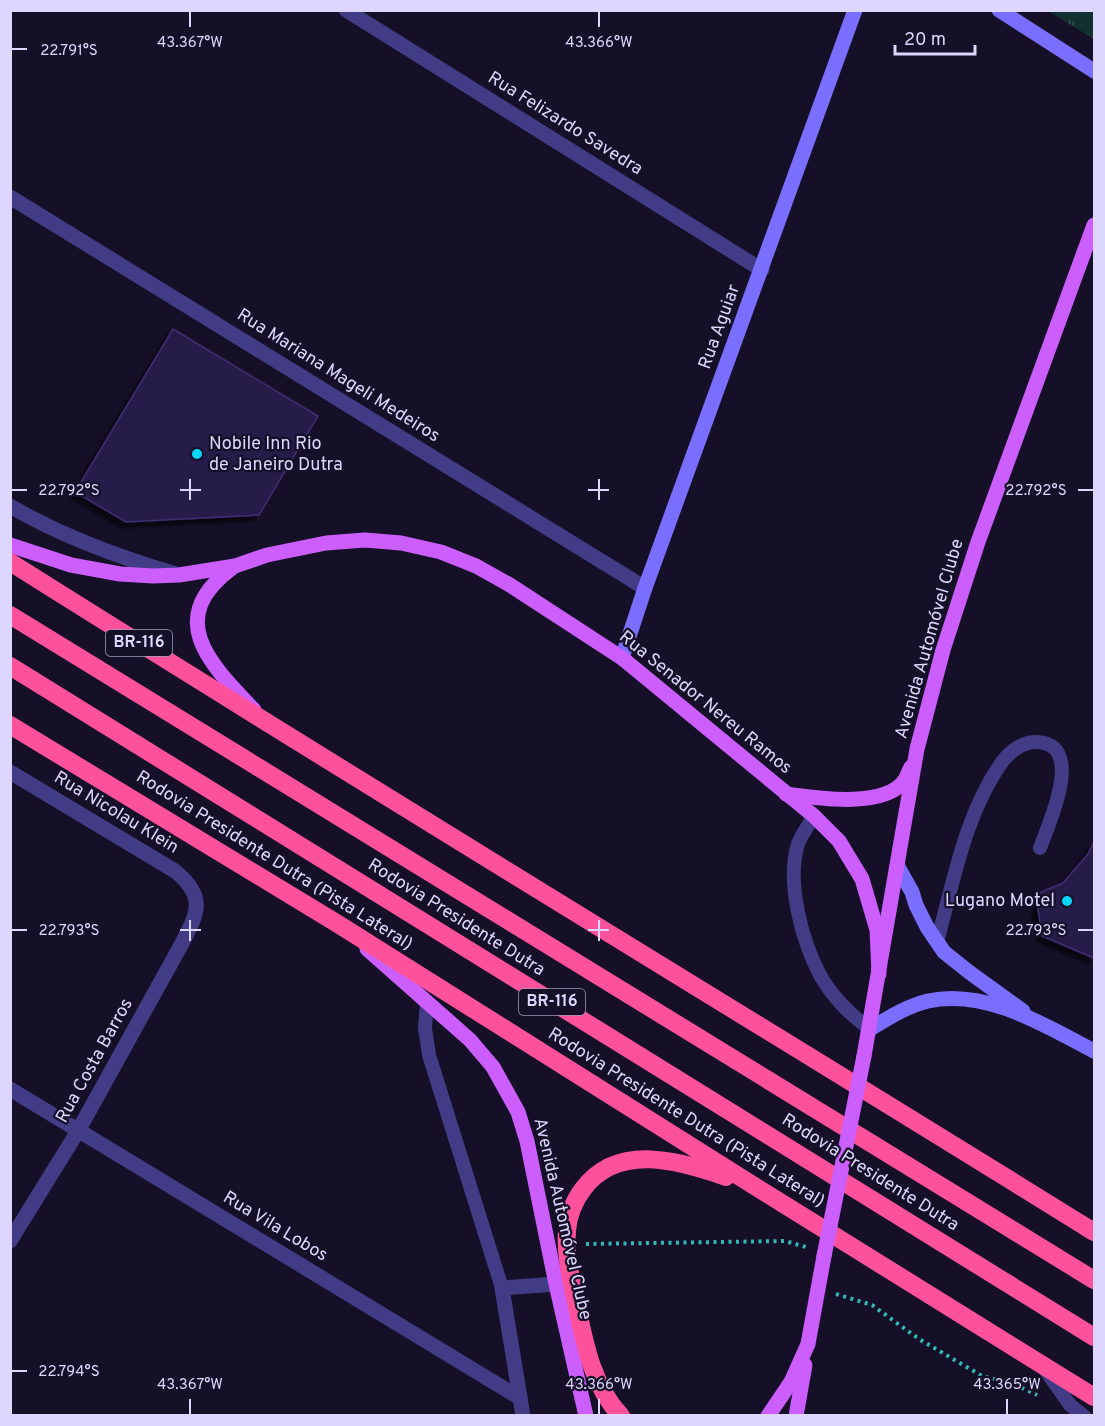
<svg xmlns="http://www.w3.org/2000/svg" width="1105" height="1426" font-family="Overpass,sans-serif">
<style>
.park{fill:url(#park-tufts)}
.building{fill:#271c48;stroke:#402e73;stroke-width:1.5;filter:url(#shadow)}
.lines{fill:none;stroke-linecap:round;stroke-linejoin:round}
.path{stroke:#31b8b7;stroke-width:4;stroke-dasharray:3 4.5;stroke-linecap:butt}
.lane{stroke:#423b85;stroke-width:14}
.street{stroke:#423b85;stroke-width:15}
.secondary{stroke:#7a6efe;stroke-width:15}
.primary{stroke:#cb5efd;stroke-width:15}
.highway{stroke:#fd529b;stroke-width:18}
.primary-bridge{stroke:#cb5efd;stroke-width:15}
.ticks{fill:none;stroke:#ddd6ff;stroke-width:2}
.poi-dot{fill:#04d6fd;stroke:#151027;stroke-width:2}
.labels{text-anchor:middle;dominant-baseline:central;stroke-width:4.5;stroke-linejoin:round;paint-order:stroke}
.shield{fill:#151027;stroke:#a19bbe;stroke-width:1.5}
.shield-label{font-size:16px;font-weight:bold;fill:#ddd6ff}
.street-label{font-size:18px;fill:#ddd6ff;stroke:#151027}
.poi-label{font-size:18px;fill:#ddd6ff;stroke:#151027;text-anchor:start}
.ticks-label{font-size:15px;text-anchor:middle;fill:#ddd6ff;stroke:#151027;stroke-width:4.5;stroke-linejoin:round;paint-order:stroke}
</style>
<defs>
<pattern id="park-tufts" width="24" height="20" patternUnits="userSpaceOnUse" patternTransform="scale(1.5)"><rect width="24" height="20" fill="#133031"/><path d="M3 7l-1-3M5 7V3M7 7l1-3M15 17l-1-3M17 17v-4M19 17l1-3" fill="none" stroke="#354d50"/></pattern>
<filter id="shadow"><feDropShadow dx="-5.5" dy="5.5" stdDeviation="1.5" flood-color="#0009"/></filter>
</defs>
<rect width="100%" height="100%" fill="#151027"/>
<polygon class="park" points="1048,11 1094,11 1094,39"/>
<g class="building">
<polygon points="173,329 318,416 259,515 126,522 75,492"/>
<polygon points="1094,842 1094,958 1042,936 1038,909 1041,892 1063,883 1088,854"/>
</g>
<g class="lines">
<g class="path">
<polyline points="586,1244 785,1241 806,1247"/>
<polyline points="836,1294 872,1305 919,1339 982,1376 1014,1384 1037,1395"/>
</g>
<g class="lane">
<path d="M814,816C809,825 801,835 798,844C786,882 802,941 820,975C831,995 851,1016 870,1029"/>
<path d="M937,942C954,880 965,814 1002,762C1010,751 1024,741 1037,742C1086,744 1049,823 1040,848"/>
<polyline points="427,1002 425,1028 429,1055 502,1288"/>
<polyline points="1044,1368 1070,1405 1084,1416"/>
</g>
<g class="street">
<polyline points="346,10 762,270"/>
<polyline points="10,197 645,588"/>
<path d="M10,506C63,537 118,557 176,574"/>
<path d="M10,772L175,871C208,898 197,914 180,947L78,1131L10,1241"/>
<polyline points="10,1089 520,1398"/>
<polyline points="523,1416 502,1288 556,1284"/>
</g>
<g class="secondary">
<polyline points="999,10 1094,71"/>
<polyline points="622,658 645,588 855,10"/>
<polyline points="898,867 912,892 916,905 927,927 944,952 969,972 1023,1011"/>
<path d="M870,1029C888,1018 907,1006 928,1001C986,988 1046,1026 1094,1051"/>
</g>
<g class="primary">
<polyline points="10,545 71,565 120,574 153,576 179,575 235,566 267,555 326,543 365,540 401,543 441,552 476,566 510,585 622,658 814,816 839,841 862,879 877,930 879,974"/>
<path d="M232,568C163,619 211,665 254,710"/>
<path d="M786,794C816,798 885,809 905,780C907,776 909,771 911,767"/>
<polyline points="367,949 470,1040 493,1067 518,1112 527,1141 556,1284 586,1416"/>
<polyline points="864,1056 917,749 943,650 978,542 1094,225"/>
<polyline points="768,1416 791,1382 808,1344 824,1256"/>
<polyline points="796,1416 805,1365"/>
</g>
<g class="highway">
<path d="M10,562C370,789 733,1008 1094,1232"/>
<polyline points="10,615 1094,1280"/>
<polyline points="10,666 1094,1337"/>
<polyline points="10,725 338,924 756,1187 1094,1397"/>
<path d="M621,1416C593,1386 585,1346 577,1307C572,1283 565,1256 567,1231C568,1216 574,1201 583,1189C618,1142 680,1161 726,1177"/>
</g>
<polyline class="primary-bridge" points="824,1256 864,1056"/>
</g>
<path class="ticks" d="M190,12V27M599,12V27M12,49H27M190,479V500M599,479V500M12,490H27M180,490H201M588,490H609M1078,490H1093M190,920V941M599,920V941M12,930H27M180,930H201M588,930H609M1078,930H1093M12,1371H27M190,1399V1414M599,1399V1414M1007,1399V1414"/>
<g class="poi-dot">
<circle cx="197" cy="454" r="6"/>
<circle cx="1067" cy="901" r="6"/>
</g>
<g class="labels">
<g class="shield">
<rect x="106" y="630" width="66" height="26" rx="4.5"/>
<rect x="519" y="989" width="66" height="26" rx="4.5"/>
</g>
<g class="shield-label">
<text x="139" y="643">BR-116</text>
<text x="552" y="1002">BR-116</text>
</g>
<g class="street-label">
<text transform="translate(565 124) rotate(32)">Rua Felizardo Savedra</text>
<text transform="translate(720 327) rotate(-70)">Rua Aguiar</text>
<text transform="translate(338 376) rotate(32)">Rua Mariana Mageli Medeiros</text>
<text transform="translate(930 639) rotate(-74)">Avenida Automóvel Clube</text>
<text transform="translate(705 703) rotate(39)">Rua Senador Nereu Ramos</text>
<text transform="translate(116 813) rotate(31)">Rua Nicolau Klein</text>
<text transform="translate(274 861) rotate(32)">Rodovia Presidente Dutra (Pista Lateral)</text>
<text transform="translate(456 918) rotate(32)">Rodovia Presidente Dutra</text>
<text transform="translate(95 1061) rotate(-61)">Rua Costa Barros</text>
<text transform="translate(686 1118) rotate(32)">Rodovia Presidente Dutra (Pista Lateral)</text>
<text transform="translate(870 1173) rotate(32)">Rodovia Presidente Dutra</text>
<text transform="translate(562 1219) rotate(77)">Avenida Automóvel Clube</text>
<text transform="translate(275 1227) rotate(31)">Rua Vila Lobos</text>
</g>
<g class="poi-label">
<text x="209" y="444">Nobile Inn Rio<tspan x="209" dy="21">de Janeiro Dutra</tspan></text>
<text x="1055" y="901" text-anchor="end">Lugano Motel</text>
</g>
</g>
<g class="ticks-label">
<text x="190" y="47">43.367°W</text>
<text x="599" y="47">43.366°W</text>
<text x="69" y="55">22.791°S</text>
<text x="69" y="495">22.792°S</text>
<text x="1036" y="495">22.792°S</text>
<text x="69" y="935">22.793°S</text>
<text x="1036" y="935">22.793°S</text>
<text x="69" y="1376">22.794°S</text>
<text x="190" y="1389">43.367°W</text>
<text x="599" y="1389">43.366°W</text>
<text x="1007" y="1389">43.365°W</text>
</g>
<rect width="1105" height="1426" fill="none" stroke="#ddd6ff" stroke-width="24"/>
<path d="M895 45v9h80v-9" fill="none" stroke="#ddd6ff" stroke-width="3"/>
<text x="904" y="45" font-size="18" fill="#ddd6ff" stroke="#151027" stroke-width="4.5" paint-order="stroke">20 m</text>
</svg>
